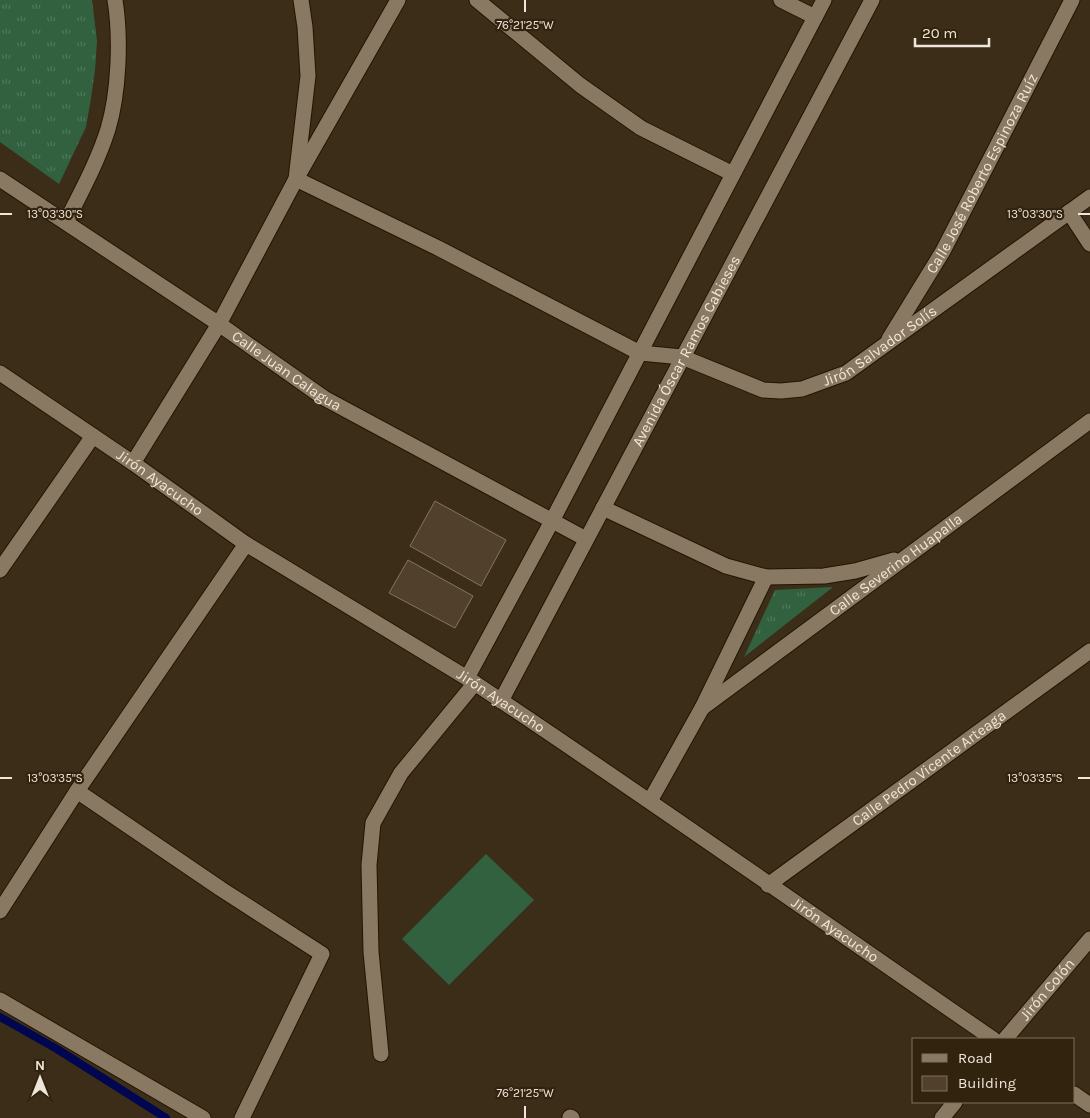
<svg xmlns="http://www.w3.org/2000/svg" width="1090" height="1118" font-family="Karla,sans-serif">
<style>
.grass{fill:url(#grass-tufts)}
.pitch{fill:#31613e}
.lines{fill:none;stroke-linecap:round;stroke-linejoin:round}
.stream{stroke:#00064f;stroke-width:8}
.building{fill:#51412c;stroke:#86755e}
.minor-casing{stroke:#231502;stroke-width:17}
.minor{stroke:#8a7962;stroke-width:15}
.ticks{fill:none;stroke:#efe6d9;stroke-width:2}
.labels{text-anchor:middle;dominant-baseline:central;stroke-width:4.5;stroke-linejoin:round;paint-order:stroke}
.street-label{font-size:15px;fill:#efe6d9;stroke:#32230f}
.ticks-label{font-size:12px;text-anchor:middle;fill:#efe6d9;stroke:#32230f;stroke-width:4.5;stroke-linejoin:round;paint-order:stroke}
</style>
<defs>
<pattern id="grass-tufts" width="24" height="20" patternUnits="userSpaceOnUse" patternTransform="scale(1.25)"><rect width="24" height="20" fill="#31613e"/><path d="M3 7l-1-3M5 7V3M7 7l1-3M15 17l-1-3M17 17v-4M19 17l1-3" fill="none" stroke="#4f7859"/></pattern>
</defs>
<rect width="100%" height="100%" fill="#3c2d19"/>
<g class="grass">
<polygon points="0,0 92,0 97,41 95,70 91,98 86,127 59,184 0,142"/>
<polygon points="833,587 744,657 775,590"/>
</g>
<polygon class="pitch" points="486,854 534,900 449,985 402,939"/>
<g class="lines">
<polyline class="stream" points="0,1017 57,1049 166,1118"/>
</g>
<g class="building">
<polygon points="435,501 506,540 481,586 410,546"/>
<polygon points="408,560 473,596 455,628 389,593"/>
</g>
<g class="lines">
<g class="minor-casing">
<g id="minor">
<path id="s1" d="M301,0L305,27L308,76L296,179L438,248L640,353L682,357L763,390L781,391L802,389L846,373L1090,197"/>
<polyline points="477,0 580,85 641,128 733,174"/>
<polyline points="781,0 815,17"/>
<path id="s2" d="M0,179L219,324L324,398L586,539"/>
<polyline points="1069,212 1090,244"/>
<path d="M66,222C81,192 98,161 108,129C119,92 121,38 115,0"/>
<path id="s3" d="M889,339L943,251L1072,0"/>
<path id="s4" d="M0,373L133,463L246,544L467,678C644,795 818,919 993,1039"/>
<polyline points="133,463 219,324 296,179 398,0"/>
<polyline points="603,508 726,566 766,577 824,576 855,571 894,560"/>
<polyline points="0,570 93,436"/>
<polyline points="467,678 552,521 824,0"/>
<path id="s5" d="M501,701L872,0"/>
<path id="s6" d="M702,708L1090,421"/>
<polyline points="77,791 221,889 322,954 242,1118"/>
<polyline points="650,801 702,708 766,577"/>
<path id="s7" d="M768,885L1090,651"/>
<polyline points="0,911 77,791 246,544"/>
<polyline points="0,1000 203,1118"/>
<path id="s8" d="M1005,1039L1090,939"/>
<polyline points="381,1054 371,952 369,865 373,823 401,773 475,683"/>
<polyline points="1074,1094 1090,1105"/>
<polyline points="570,1117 572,1118"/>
<polyline points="942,1118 955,1102"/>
</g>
</g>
<use href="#minor" class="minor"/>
</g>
<path class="ticks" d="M525,0V12M0,214H12M1078,214H1090M0,778H12M1078,778H1090M525,1106V1118"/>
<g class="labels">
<g class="street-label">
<text stroke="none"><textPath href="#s3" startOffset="190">Calle José Roberto Espinoza Ruíz</textPath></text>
<text stroke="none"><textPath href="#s1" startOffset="824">Jirón Salvador Solís</textPath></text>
<text stroke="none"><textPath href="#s5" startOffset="396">Avenida Óscar Ramos Cabieses</textPath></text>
<text stroke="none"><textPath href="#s2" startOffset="345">Calle Juan Calagua</textPath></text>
<text stroke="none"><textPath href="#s4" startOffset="194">Jirón Ayacucho</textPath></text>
<text stroke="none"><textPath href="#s6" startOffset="241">Calle Severino Huapalla</textPath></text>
<text stroke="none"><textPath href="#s4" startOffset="599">Jirón Ayacucho</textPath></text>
<text stroke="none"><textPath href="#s7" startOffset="199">Calle Pedro Vicente Arteaga</textPath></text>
<text stroke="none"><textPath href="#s4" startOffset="1004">Jirón Ayacucho</textPath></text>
<text stroke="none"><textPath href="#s8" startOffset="65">Jirón Colón</textPath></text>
</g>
</g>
<g class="ticks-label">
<text x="525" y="29">76°21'25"W</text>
<text x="55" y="218">13°03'30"S</text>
<text x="1035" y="218">13°03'30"S</text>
<text x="55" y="782">13°03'35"S</text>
<text x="1035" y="782">13°03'35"S</text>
<text x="525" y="1097">76°21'25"W</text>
</g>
<rect x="912" y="1038" width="162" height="65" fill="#32230f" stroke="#7e7160"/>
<rect x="922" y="1054" width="25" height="8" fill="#8a7962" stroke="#7e7160"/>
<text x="958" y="1063" font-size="15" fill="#efe6d9">Road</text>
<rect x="922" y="1076" width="25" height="15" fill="#51412c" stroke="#7e7160"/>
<text x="958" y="1088" font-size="15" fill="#efe6d9">Building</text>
<g transform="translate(40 1078)" stroke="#32230f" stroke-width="4" paint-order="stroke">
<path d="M0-4L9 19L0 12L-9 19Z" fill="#efe6d9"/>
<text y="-8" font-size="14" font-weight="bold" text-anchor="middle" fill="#efe6d9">N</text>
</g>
<path d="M915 38v8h74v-8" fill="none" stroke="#efe6d9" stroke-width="2.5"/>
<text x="922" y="38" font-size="15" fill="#efe6d9" stroke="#32230f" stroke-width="4" paint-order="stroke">20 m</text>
</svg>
